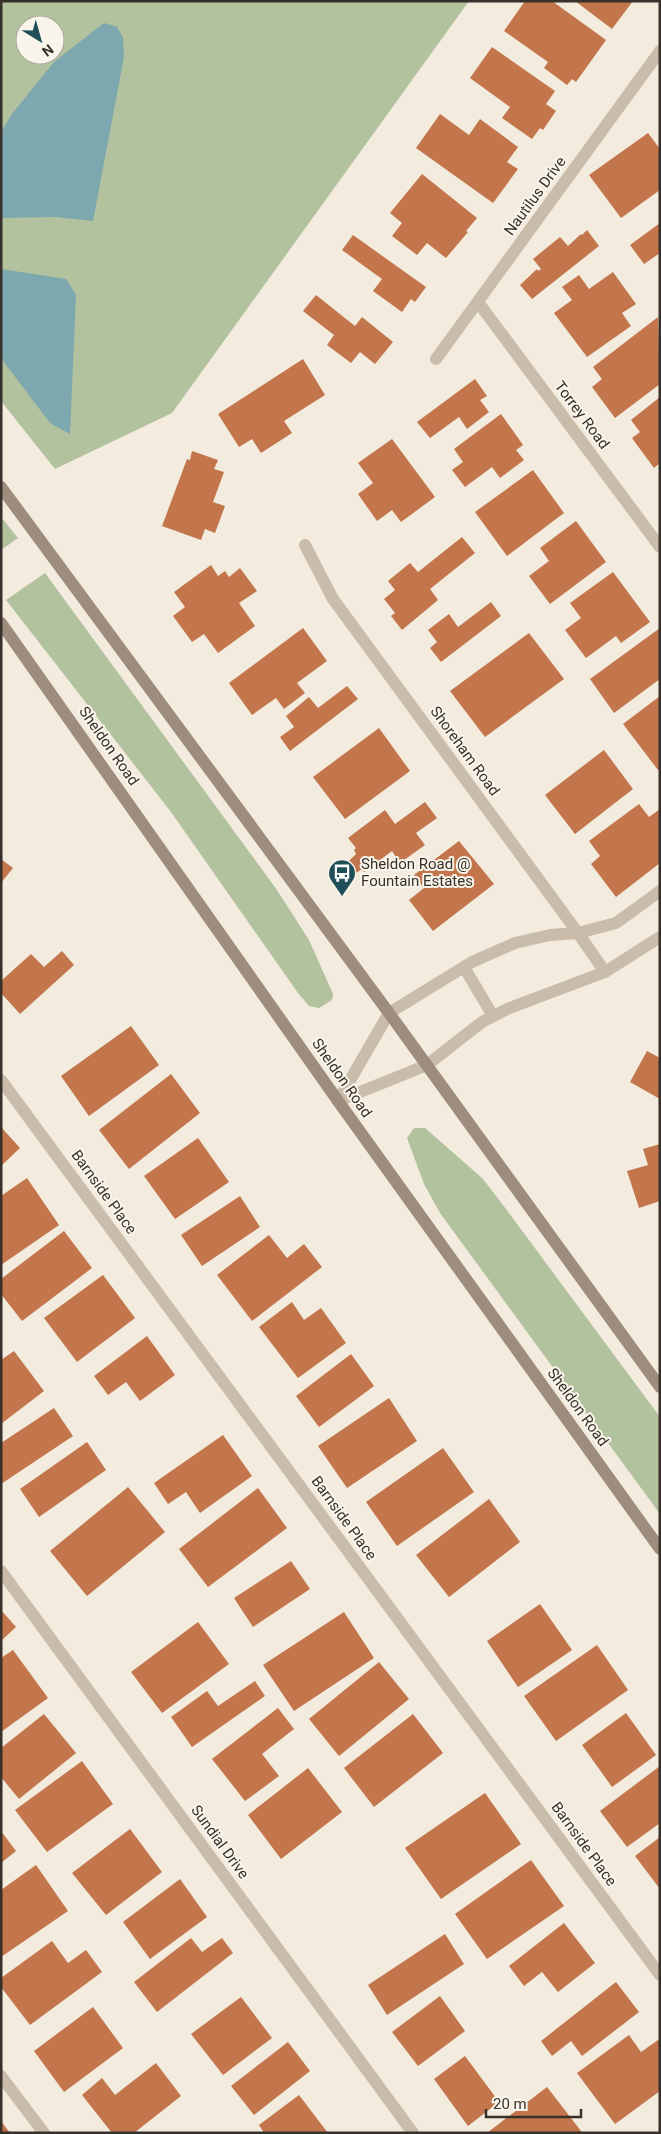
<svg xmlns="http://www.w3.org/2000/svg" width="661" height="2134" font-family="Roboto,sans-serif">
<style>
.green{fill:#b2c19e;fill-rule:evenodd}
.water{fill:#7ea8af}
.building{fill:#c3754b}
.lines{fill:none;stroke-linecap:round;stroke-linejoin:round}
.minor{stroke:#cabcaa;stroke-width:12}
.secondary{stroke:#9e8c7c;stroke-width:12}
.labels{text-anchor:middle;dominant-baseline:central;stroke-width:4;stroke-linejoin:round;paint-order:stroke}
.street-label{font-size:15px;fill:#38302a;stroke:#faf5eb}
.poi-label{font-size:15px;fill:#38302a;stroke:#faf5eb;text-anchor:start}
</style>
<rect width="100%" height="100%" fill="#f2ebde"/>
<g class="green">
<path d="M1,1H469L172,413L55,469L1,401ZM25,25H55V55H25Z"/>
<polygon points="1,517 18,538 1,550"/>
<polygon points="45,573 277,890 309,940 333,994 332,1000 319,1008 309,1006 298,993 171,812 6,600"/>
<polygon points="414,1128 425,1128 482,1178 500,1201 660,1417 660,1514 440,1213 424,1184 407,1138"/>
</g>
<g class="water">
<polygon points="104,23 117,27 123,38 124,57 93,221 55,217 1,218 1,132 12,114 54,62"/>
<polygon points="1,269 66,279 76,295 70,434 50,423 1,358"/>
</g>
<g class="building">
<polygon points="525,1 552,1 606,40 576,82 572,79 567,85 544,68 548,62 504,31"/>
<polygon points="575,1 633,1 612,29"/>
<polygon points="492,47 555,91 546,104 556,111 543,130 540,128 532,139 502,118 510,107 470,78"/>
<polygon points="440,114 469,135 480,119 518,147 507,162 518,169 493,203 416,148"/>
<polygon points="648,133 660,149 660,190 621,218 589,175"/>
<polygon points="422,174 477,218 466,231 468,232 446,258 427,243 417,255 392,236 402,223 390,213"/>
<polygon points="660,223 660,253 644,264 630,245"/>
<polygon points="587,230 599,246 532,299 520,285 537,269 538,271 541,269 533,259 560,237 568,246 581,234 582,235"/>
<polygon points="353,235 426,287 415,302 411,299 402,312 373,291 382,279 342,250"/>
<polygon points="613,272 636,304 622,313 631,326 587,357 554,313 572,300 562,287 579,275 589,289"/>
<polygon points="316,295 355,326 362,317 393,342 375,364 360,352 351,363 327,345 334,335 303,311"/>
<polygon points="658,317 660,384 615,418 592,387 602,379 593,367"/>
<polygon points="303,359 325,395 284,421 292,433 261,453 252,439 239,447 218,414"/>
<polygon points="475,379 487,396 480,400 489,412 467,429 459,417 430,438 417,422"/>
<polygon points="660,397 660,463 654,468 632,438 640,432 631,420"/>
<polygon points="501,414 523,445 516,450 524,460 500,478 492,467 465,487 452,470 463,462 454,449"/>
<polygon points="392,439 435,497 401,522 392,510 377,521 358,494 373,483 358,463"/>
<polygon points="192,451 218,460 214,469 224,472 213,502 225,506 215,533 205,529 201,540 162,526 187,459 190,460"/>
<polygon points="533,470 564,513 507,556 475,512"/>
<polygon points="576,521 606,562 550,604 529,576 549,561 540,548"/>
<polygon points="462,537 475,553 430,589 438,600 402,630 391,616 395,613 384,599 395,590 388,581 410,563 418,572"/>
<polygon points="211,565 218,576 225,571 229,577 240,568 257,591 239,603 255,626 218,653 204,634 192,642 173,616 185,607 174,592"/>
<polygon points="613,572 650,622 621,643 616,636 586,658 565,630 581,618 570,603"/>
<polygon points="491,602 501,616 441,662 430,648 437,642 428,630 449,614 458,627"/>
<polygon points="303,628 327,661 297,683 305,693 284,709 276,698 252,715 229,683"/>
<polygon points="660,628 660,679 614,713 590,679"/>
<polygon points="529,633 564,679 485,737 450,691"/>
<polygon points="347,686 358,699 290,751 280,737 294,727 286,716 309,697 318,708"/>
<polygon points="660,696 660,768 658,770 623,724"/>
<polygon points="379,728 410,771 345,819 313,777"/>
<polygon points="604,750 633,789 575,834 545,795"/>
<polygon points="425,802 437,818 416,833 425,845 400,863 392,851 364,872 362,869 356,873 348,862 356,854 354,850 356,848 348,838 385,810 395,824"/>
<polygon points="639,804 649,817 660,809 660,863 616,897 591,864 600,856 589,841"/>
<polygon points="459,841 494,884 433,931 409,900 424,888 414,875"/>
<polygon points="1,859 13,868 1,883"/>
<polygon points="62,951 74,965 20,1014 1,993 1,981 31,954 44,967"/>
<polygon points="131,1026 159,1065 89,1116 61,1076"/>
<polygon points="647,1051 660,1058 660,1099 630,1082"/>
<polygon points="171,1074 200,1113 129,1169 99,1130"/>
<polygon points="1,1127 20,1148 1,1166"/>
<polygon points="198,1138 229,1182 175,1219 144,1176"/>
<polygon points="660,1144 660,1201 639,1208 627,1171 648,1165 643,1149"/>
<polygon points="27,1178 59,1225 1,1265 1,1196"/>
<polygon points="240,1196 260,1227 202,1266 181,1235"/>
<polygon points="64,1231 92,1268 22,1321 1,1294 1,1279"/>
<polygon points="269,1235 287,1258 304,1244 322,1267 252,1321 217,1275"/>
<polygon points="103,1275 135,1318 77,1362 44,1318"/>
<polygon points="292,1302 304,1320 321,1308 346,1343 298,1378 259,1327"/>
<polygon points="147,1336 175,1375 140,1401 126,1382 108,1395 94,1376"/>
<polygon points="14,1351 44,1391 1,1424 1,1360"/>
<polygon points="351,1354 374,1386 319,1427 296,1396"/>
<polygon points="389,1398 417,1441 347,1488 318,1446"/>
<polygon points="54,1408 73,1436 1,1484 1,1443"/>
<polygon points="223,1435 252,1476 200,1513 186,1492 168,1504 154,1483"/>
<polygon points="87,1442 106,1470 39,1517 20,1489"/>
<polygon points="443,1448 474,1492 397,1546 366,1502"/>
<polygon points="128,1487 165,1532 87,1596 50,1551"/>
<polygon points="258,1488 287,1528 208,1587 179,1549"/>
<polygon points="489,1499 520,1542 449,1597 416,1555"/>
<polygon points="291,1561 310,1589 253,1627 234,1598"/>
<polygon points="540,1604 572,1650 518,1687 487,1641"/>
<polygon points="1,1610 16,1627 1,1641"/>
<polygon points="344,1612 374,1658 294,1711 263,1665"/>
<polygon points="198,1622 229,1664 162,1713 131,1672"/>
<polygon points="597,1645 628,1690 556,1741 524,1696"/>
<polygon points="13,1650 48,1698 1,1732 1,1658"/>
<polygon points="379,1662 409,1699 339,1756 309,1719"/>
<polygon points="255,1681 265,1696 192,1747 171,1717 207,1691 218,1706"/>
<polygon points="278,1708 294,1729 262,1754 279,1776 245,1801 212,1759"/>
<polygon points="626,1713 656,1755 612,1787 582,1745"/>
<polygon points="44,1714 76,1753 19,1799 1,1777 1,1748"/>
<polygon points="413,1714 443,1753 374,1807 344,1768"/>
<polygon points="82,1761 113,1804 47,1852 15,1810"/>
<polygon points="660,1766 660,1823 627,1847 600,1811"/>
<polygon points="308,1768 342,1812 281,1859 248,1815"/>
<polygon points="485,1793 521,1844 441,1899 405,1848"/>
<polygon points="130,1829 162,1872 106,1915 72,1873"/>
<polygon points="1,1831 16,1851 1,1863"/>
<polygon points="660,1837 660,1889 635,1856"/>
<polygon points="531,1860 564,1906 487,1959 455,1914"/>
<polygon points="36,1865 68,1911 1,1957 1,1890"/>
<polygon points="180,1879 207,1917 150,1959 123,1922"/>
<polygon points="564,1923 595,1963 558,1992 542,1972 524,1986 509,1966"/>
<polygon points="445,1934 464,1964 387,2015 368,1985"/>
<polygon points="191,1938 202,1952 222,1938 233,1953 157,2012 134,1982"/>
<polygon points="52,1941 68,1963 86,1950 102,1972 30,2025 1,1987 1,1978"/>
<polygon points="616,1982 639,2012 582,2056 571,2041 552,2056 541,2041"/>
<polygon points="440,1996 465,2031 418,2066 392,2032"/>
<polygon points="241,1997 272,2038 223,2075 191,2034"/>
<polygon points="93,2007 123,2048 64,2092 34,2051"/>
<polygon points="629,2035 641,2052 658,2040 660,2042 660,2091 615,2124 577,2073"/>
<polygon points="288,2042 310,2071 254,2115 231,2086"/>
<polygon points="465,2056 499,2102 468,2126 434,2079"/>
<polygon points="156,2063 181,2096 134,2133 112,2133 82,2095 102,2078 115,2095"/>
<polygon points="547,2087 581,2131 579,2133 487,2133"/>
<polygon points="299,2095 328,2133 264,2133 259,2125"/>
<polygon points="1,2121 10,2133 1,2133"/>
</g>
<g class="lines">
<g class="minor">
<polyline points="478,302 660,547"/>
<polyline points="436,359 660,51"/>
<polyline points="305,545 333,599 578,933 605,972"/>
<polyline points="464,967 493,1016"/>
<polyline points="1,1080 660,1975"/>
<polyline points="338,1101 389,1013 472,962 515,943 550,935 578,933 616,923 660,891"/>
<polyline points="338,1101 427,1065 482,1022 507,1009 605,972 660,937"/>
<polyline points="1,1571 413,2133"/>
<polyline points="1,2076 44,2133"/>
</g>
<g class="secondary">
<polyline points="1,487 389,1013 660,1387"/>
<polyline points="1,623 338,1101 660,1549"/>
</g>
</g>
<defs>
<g id="bus-pin" transform="scale(1.4375)"><path d="M0 17L-7.5 6A9.5 9.5 0 1 1 7.5 6Z" fill="#204f59" stroke="#faf5eb"/><path d="M-5-6H5V4H4V6H2V4H-2V6H-4V4H-5ZM-3.5-4V0h7V-4ZM-3.5 1.2v1.5H-2V1.2ZM2 1.2v1.5H3.5V1.2Z" fill="#fff"/></g>
</defs>
<g fill-rule="evenodd">
<use href="#bus-pin" x="342" y="873"/>
</g>
<g class="labels">
<g class="street-label">
<text transform="translate(535 196) rotate(-54)">Nautilus Drive</text>
<text transform="translate(582 415) rotate(53)">Torrey Road</text>
<text transform="translate(109 746) rotate(55)">Sheldon Road</text>
<text transform="translate(465 751) rotate(54)">Shoreham Road</text>
<text transform="translate(342 1078) rotate(55)">Sheldon Road</text>
<text transform="translate(104 1192) rotate(54)">Barnside Place</text>
<text transform="translate(578 1407) rotate(54)">Sheldon Road</text>
<text transform="translate(344 1518) rotate(54)">Barnside Place</text>
<text transform="translate(220 1842) rotate(54)">Sundial Drive</text>
<text transform="translate(584 1844) rotate(54)">Barnside Place</text>
</g>
<g class="poi-label">
<text x="361" y="864">Sheldon Road @<tspan x="361" dy="17">Fountain Estates</tspan></text>
</g>
</g>
<rect width="661" height="2134" fill="none" stroke="#38302a" stroke-width="5"/>
<g transform="translate(40 40) rotate(143)"><circle r="24" fill="#faf5eb" stroke="#aca69e"/>
<path d="M0-4L9 19L0 12L-9 19Z" fill="#204f59"/>
<text y="-8" font-size="14" font-weight="bold" text-anchor="middle" fill="#38302a">N</text>
</g>
<path d="M486 2109v8h95v-8" fill="none" stroke="#38302a" stroke-width="2.5"/>
<text x="493" y="2109" font-size="15" fill="#38302a" stroke="#faf5eb" stroke-width="4" paint-order="stroke">20 m</text>
</svg>
